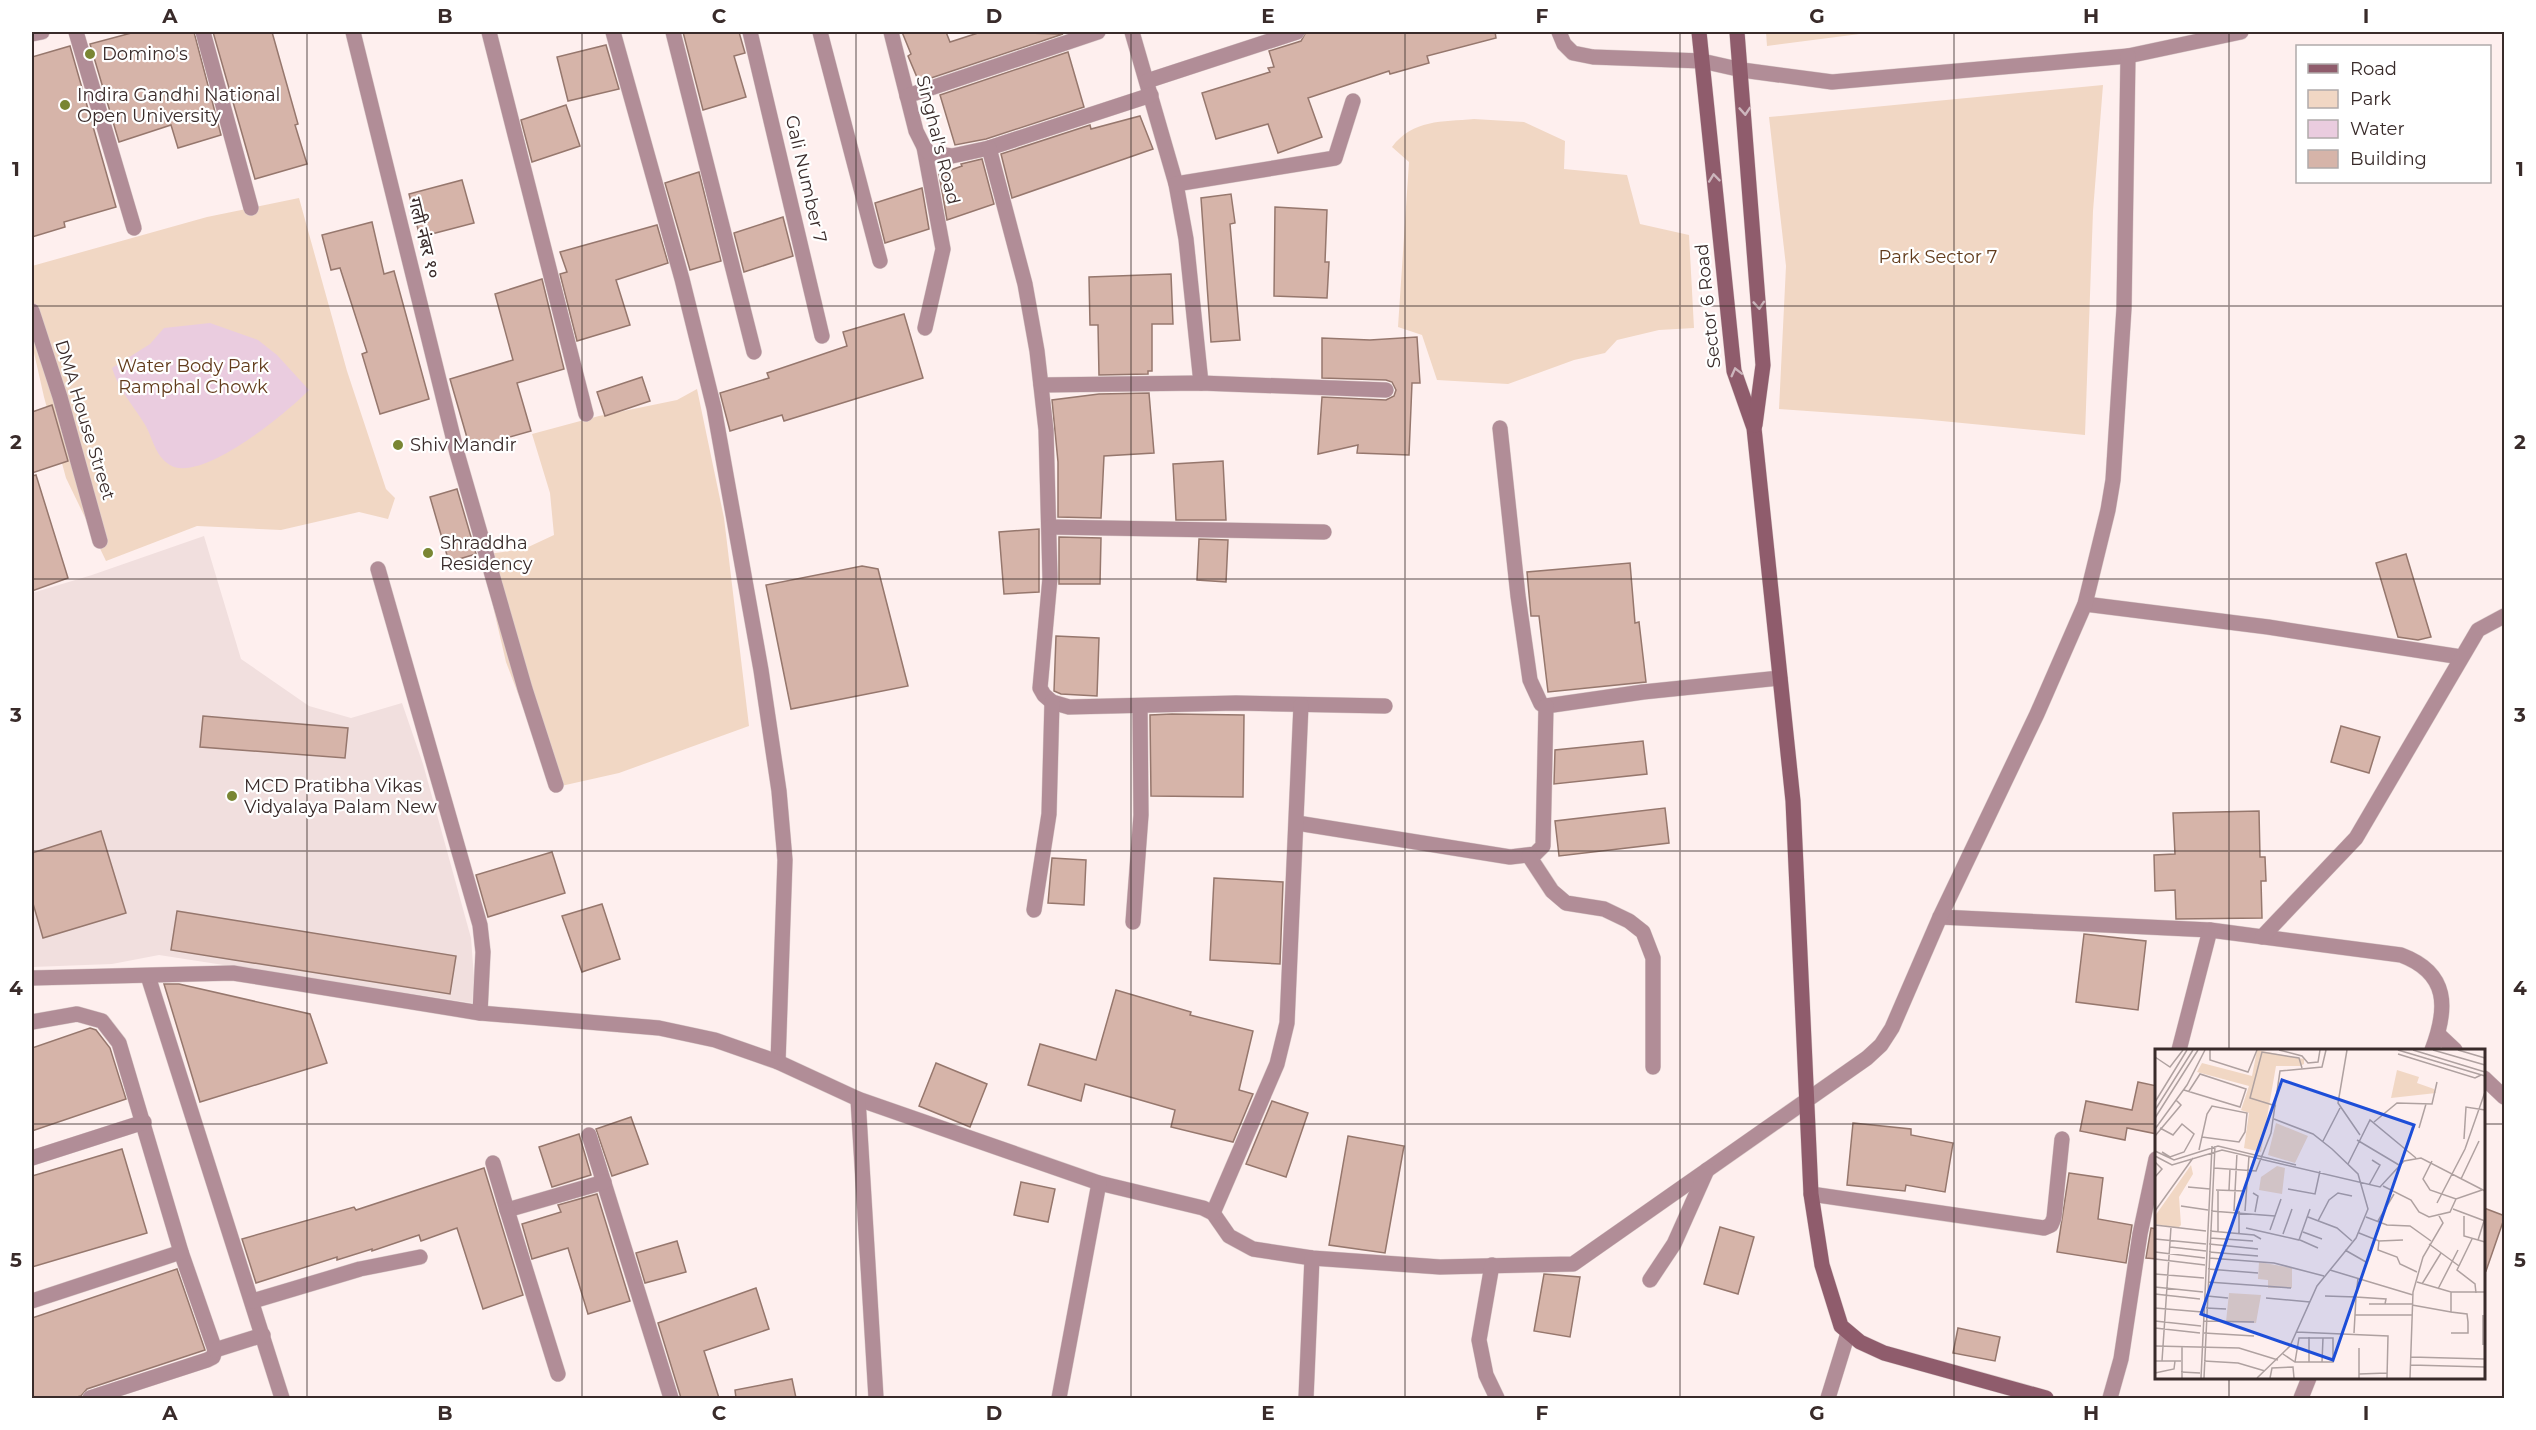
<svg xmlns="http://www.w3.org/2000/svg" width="2536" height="1430" font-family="Montserrat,'Noto Sans Devanagari',sans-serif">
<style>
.built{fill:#f1dfde}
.green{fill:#f1d7c4}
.water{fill:#eaccdf}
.building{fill:#d6b4a9;stroke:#96776d;stroke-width:1.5}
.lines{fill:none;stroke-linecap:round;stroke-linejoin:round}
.street-casing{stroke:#dbcccb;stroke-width:16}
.secondary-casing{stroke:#dbcccb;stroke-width:16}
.street{stroke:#b18d97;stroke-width:15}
.secondary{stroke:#8f5c6c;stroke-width:15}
.oneway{stroke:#cdb6bd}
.grid{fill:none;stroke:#392b2a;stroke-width:1.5;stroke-opacity:0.55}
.poi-dot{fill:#798633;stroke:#fff;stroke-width:2}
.labels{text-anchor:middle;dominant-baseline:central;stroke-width:4.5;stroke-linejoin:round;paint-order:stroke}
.poi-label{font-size:18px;fill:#392b2a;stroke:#fff;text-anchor:start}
.street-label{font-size:18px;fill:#392b2a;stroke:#fff}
.park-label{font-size:18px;fill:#623b1b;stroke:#fff}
.inset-road{fill:none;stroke:#afa1a0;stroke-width:1.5}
.view{fill:#1d4ed8;fill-opacity:0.15;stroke:#1d4ed8;stroke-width:3}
.inset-edge{fill:none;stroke:#392b2a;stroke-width:3}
.neatline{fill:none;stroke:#392b2a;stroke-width:2}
.grid-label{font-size:20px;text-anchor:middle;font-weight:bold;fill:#392b2a}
</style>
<rect width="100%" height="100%" fill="#feefee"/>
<polygon class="built" points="204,536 241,659 309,706 351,718 402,703 423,764 471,938 474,978 472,1003 159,955 112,964 32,967 32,593 92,575"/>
<g class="green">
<polygon points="1766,32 1875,32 1767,46"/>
<polygon points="2103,85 2093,211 2085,435 1921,419 1779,409 1786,266 1769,117"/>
<path d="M1474,119L1524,122L1565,141L1564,169L1627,175L1640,224L1689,235L1694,328L1659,330L1617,340L1605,353L1574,360L1508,384L1437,380L1422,335L1398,327L1409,162L1392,147C1413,119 1442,122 1474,119Z"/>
<polygon points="299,198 347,371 386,489 395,498 388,519 359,512 281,530 197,526 106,561 66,478 44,397 32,344 32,266 207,217"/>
<polygon points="697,389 724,518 749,726 619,773 561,786 552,783 506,662 481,555 524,549 554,535 550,493 532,434 599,416 677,400"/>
</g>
<path class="water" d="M210,323L258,340L277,355L309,390C288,412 201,484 170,465C154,455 153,437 144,423C132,404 119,390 112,368L150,344L164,328Z"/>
<g class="building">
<polygon points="135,32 194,32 221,135 178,148 171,125 119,142 90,44"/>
<polygon points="213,32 272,32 298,124 295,125 307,164 255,179"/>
<polygon points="683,32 739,32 745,53 734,56 746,97 703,110"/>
<polygon points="902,32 946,32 950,42 981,32 1063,34 919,82 908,56 911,54"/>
<polygon points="1306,32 1495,32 1496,38 1427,56 1429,63 1390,74 1389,71 1308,98 1322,137 1278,153 1268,124 1216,139 1202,93 1270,72 1268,68 1274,67 1269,51 1301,41"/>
<polygon points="606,45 619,89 568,101 557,57"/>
<polygon points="70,46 116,207 64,222 65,227 32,237 32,57"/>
<polygon points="1068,52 1084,107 986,139 955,145 940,95"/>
<polygon points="566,105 580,146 532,162 521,120"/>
<polygon points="1140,116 1153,149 1012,198 1001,154 1090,125 1091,129"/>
<polygon points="982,159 994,204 947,220 939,174 962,166 961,164"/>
<polygon points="699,172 721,261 690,270 665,183"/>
<polygon points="462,180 474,223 420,237 409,194"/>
<polygon points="922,188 929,229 885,243 875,203"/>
<polygon points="1231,194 1235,223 1230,224 1240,340 1211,342 1201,198"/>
<polygon points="1275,207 1327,210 1325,262 1329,262 1327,298 1274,296"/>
<polygon points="783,217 793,256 744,272 734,233"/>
<polygon points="372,222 384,274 394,271 429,399 380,414 362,354 367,352 340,268 331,270 322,235"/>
<polygon points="657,225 668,263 616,280 630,325 577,341 560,274 567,272 560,252"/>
<polygon points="1171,274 1173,324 1152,324 1152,371 1148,371 1148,374 1099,375 1098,325 1090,325 1089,277"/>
<polygon points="542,279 564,369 517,383 531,431 470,448 450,379 513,360 495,294"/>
<polygon points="904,314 923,378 784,421 782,415 730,431 720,393 769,378 767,373 847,346 843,332"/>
<polygon points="1417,337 1420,383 1412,383 1409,455 1357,453 1358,445 1318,454 1322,397 1386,400 1394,396 1396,390 1392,382 1386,380 1322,378 1322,338 1370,340"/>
<polygon points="642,377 650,401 605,416 597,392"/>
<polygon points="1149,393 1154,453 1104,456 1101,518 1058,517 1058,462 1052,400 1099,394"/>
<polygon points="52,405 68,461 32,473 32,412"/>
<polygon points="1223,461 1226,520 1176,520 1173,464"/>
<polygon points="36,475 68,578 32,591 32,476"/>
<polygon points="457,489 476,554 449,562 430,497"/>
<polygon points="1039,529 1039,592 1004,594 999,532"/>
<polygon points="1059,537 1101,538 1100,584 1059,584"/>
<polygon points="1199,539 1228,540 1226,582 1197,580"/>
<polygon points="2406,554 2431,637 2418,640 2398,637 2376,563"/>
<polygon points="1630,563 1635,623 1639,622 1646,682 1548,692 1539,616 1531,616 1527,572"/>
<polygon points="862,566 878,569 908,686 791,709 766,585"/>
<polygon points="1056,636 1099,638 1097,696 1061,694 1054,691"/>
<polygon points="1172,714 1244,715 1243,797 1151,796 1150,715"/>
<polygon points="203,716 348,728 345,758 200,747"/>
<polygon points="2341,726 2380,737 2369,773 2331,762"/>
<polygon points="1643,741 1647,774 1554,784 1555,750"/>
<polygon points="1665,808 1669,843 1559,856 1555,821"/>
<polygon points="2259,811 2260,857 2265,857 2266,881 2261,881 2262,918 2176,919 2175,890 2155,891 2154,855 2175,854 2173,813"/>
<polygon points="101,831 126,913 43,938 32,900 32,853"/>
<polygon points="552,852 565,893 488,917 476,875"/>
<polygon points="1052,858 1086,860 1084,905 1048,903"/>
<polygon points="1214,878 1283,882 1280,964 1210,960"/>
<polygon points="602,904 620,959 582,972 562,916"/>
<polygon points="177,911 456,956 450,994 171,950"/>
<polygon points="2084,934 2146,941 2138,1010 2076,1002"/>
<polygon points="164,984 179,984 310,1014 327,1063 200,1102"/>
<polygon points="1116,990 1191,1012 1190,1015 1253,1031 1239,1090 1253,1094 1233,1142 1171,1127 1175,1110 1085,1084 1081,1101 1028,1085 1040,1044 1096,1060"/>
<polygon points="90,1028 96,1030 110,1048 126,1099 32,1131 32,1048"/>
<polygon points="936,1063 987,1084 970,1127 919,1106"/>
<polygon points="2138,1082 2157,1086 2157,1134 2127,1128 2125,1140 2080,1131 2086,1101 2132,1110"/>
<polygon points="1272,1101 1308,1113 1286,1177 1246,1164"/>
<polygon points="631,1117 648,1164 612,1176 596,1129"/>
<polygon points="1853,1123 1911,1129 1911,1135 1953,1143 1945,1192 1906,1185 1905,1191 1847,1185"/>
<polygon points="579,1134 591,1175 552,1187 539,1147"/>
<polygon points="1348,1136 1404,1146 1385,1253 1329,1245"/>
<polygon points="122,1149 147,1233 32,1267 32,1176"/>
<polygon points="484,1168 523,1295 483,1309 457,1228 421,1241 419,1235 372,1251 372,1249 337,1260 337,1257 256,1283 242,1239 354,1207 356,1210"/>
<polygon points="2069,1173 2103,1178 2098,1219 2132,1225 2126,1263 2057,1252"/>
<polygon points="1021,1182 1055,1189 1048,1222 1014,1215"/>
<polygon points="597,1194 630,1301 588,1314 568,1248 532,1259 522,1224 561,1212 558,1205"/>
<polygon points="2484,1208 2505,1216 2486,1271 2484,1270"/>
<polygon points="1720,1227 1754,1237 1738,1294 1704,1284"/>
<polygon points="2151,1228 2157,1229 2157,1259 2146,1258"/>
<polygon points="677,1241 686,1272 645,1283 636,1253"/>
<polygon points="177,1269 205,1350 87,1389 81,1396 72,1398 32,1398 32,1318"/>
<polygon points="1544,1274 1580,1277 1570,1337 1534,1331"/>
<polygon points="756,1288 769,1329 704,1351 719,1398 681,1398 658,1323"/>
<polygon points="1958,1328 2000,1337 1995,1361 1953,1353"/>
<polygon points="792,1379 796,1398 736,1398 735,1390"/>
</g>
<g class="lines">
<g class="street-casing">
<g id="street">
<polyline points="76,32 134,228"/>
<polyline points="203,32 251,208"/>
<polyline points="353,32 457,453 525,689 556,785"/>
<polyline points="489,32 586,414"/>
<polyline points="613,32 682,279 714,408 761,670 779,791 785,860 778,1062"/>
<polyline points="673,32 754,352"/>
<polyline points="750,32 822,336"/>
<polyline points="820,32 880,261"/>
<polyline points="891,32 916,131 924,147 943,249 925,328"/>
<polyline points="1132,32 1176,184 1186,239 1201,383"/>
<polyline points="1559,32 1564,44 1573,53 1593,57 1702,61 1742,70 1832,82 2128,56 2241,32"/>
<polyline points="32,34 42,32"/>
<polyline points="1147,81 1297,32"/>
<polyline points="907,96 1098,32"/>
<polyline points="924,147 929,153 952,156 989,148 1151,95"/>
<polyline points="989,148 1025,284 1037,351 1046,430 1050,578 1040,688 1044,695 1052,702 1069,707 1236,703 1385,706"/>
<polyline points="1176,184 1335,158 1353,101"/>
<polyline points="32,311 60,397 100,541"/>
<polyline points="1041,385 1201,383 1386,390"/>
<polyline points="1500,428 1518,596 1530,680 1541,704 1546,706 1643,692 1780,678"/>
<polyline points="1050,527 1324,532"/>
<polyline points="378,569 480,925 483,952 480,1013"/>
<polyline points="2085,604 2268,627 2461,657"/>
<polyline points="1297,823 1510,857 1535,854 1543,846 1546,706"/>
<polyline points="1529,856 1552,891 1566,903 1604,909 1629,921 1643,932 1653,958 1653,1067"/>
<polyline points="1034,910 1049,814 1052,702"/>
<path d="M1940,917L2210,930L2401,955C2449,973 2448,1008 2432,1050"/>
<polyline points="1133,922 1141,815 1140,707"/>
<polyline points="2262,937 2356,838 2478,630 2504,616"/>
<polyline points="148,976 282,1398"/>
<polyline points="32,978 233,973 480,1013 659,1028 715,1040 778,1062 858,1099 1099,1183 1203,1208 1213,1213 1229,1236 1253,1249 1312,1258 1440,1267 1573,1264 1867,1058 1881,1045 1892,1028 1940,917 2037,714 2085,604 2108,510 2113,480 2124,308 2128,56"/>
<polyline points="32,1022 77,1014 102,1021 119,1043 181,1252 215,1350 213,1357 207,1360 90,1398"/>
<polyline points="2438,1034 2455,1050"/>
<polyline points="2179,1050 2210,930"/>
<polyline points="2484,1078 2504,1097"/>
<polyline points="858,1099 876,1398"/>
<polyline points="589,1135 671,1398"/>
<polyline points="32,1158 144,1122"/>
<polyline points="493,1163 507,1210 604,1182"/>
<polyline points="1811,1194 2044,1228 2051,1225 2054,1218 2062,1139"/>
<polyline points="507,1210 558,1374"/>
<polyline points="1213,1213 1277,1064 1287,1023 1301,705"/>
<polyline points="1492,1265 1479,1340 1486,1375 1497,1398"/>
<polyline points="1650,1280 1674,1244 1707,1170"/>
<polyline points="32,1301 181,1252"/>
<polyline points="253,1301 360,1269 420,1257"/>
<polyline points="215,1350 263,1335"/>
<polyline points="1059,1398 1099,1183"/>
<polyline points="1306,1398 1312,1258"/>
<polyline points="1828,1398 1848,1333"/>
<polyline points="2110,1398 2121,1359 2140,1234 2156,1159"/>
<polyline points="2301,1398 2309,1378"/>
</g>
</g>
<g class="secondary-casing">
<g id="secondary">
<polyline points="1699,32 1734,371 1754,428 1793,801 1811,1194 1822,1265 1841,1326 1860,1342 1884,1353 2046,1398"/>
<polyline points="1737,32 1763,365 1755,425"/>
</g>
</g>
<use href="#street" class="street"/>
<use href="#secondary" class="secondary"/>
</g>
<defs><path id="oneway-chevron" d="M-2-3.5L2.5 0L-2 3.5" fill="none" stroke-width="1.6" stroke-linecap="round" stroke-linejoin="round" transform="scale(1.5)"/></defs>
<g class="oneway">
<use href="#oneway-chevron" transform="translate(1745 111) rotate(86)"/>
<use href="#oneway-chevron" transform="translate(1714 178) rotate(-96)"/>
<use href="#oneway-chevron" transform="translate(1759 305) rotate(86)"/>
<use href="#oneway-chevron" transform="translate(1736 372) rotate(-104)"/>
</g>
<path class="grid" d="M307,32V1398M582,32V1398M856,32V1398M1131,32V1398M1405,32V1398M1680,32V1398M1954,32V1398M2229,32V1050M32,306H2504M32,579H2504M32,851H2504M32,1124H2156M2484,1124H2504M2229,1378V1398"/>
<g class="poi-dot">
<circle cx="90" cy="54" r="6"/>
<circle cx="65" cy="105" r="6"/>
<circle cx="398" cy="445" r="6"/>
<circle cx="428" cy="553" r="6"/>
<circle cx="232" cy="796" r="6"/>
</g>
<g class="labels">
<g class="poi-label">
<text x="102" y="54">Domino's</text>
<text x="77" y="95">Indira Gandhi National<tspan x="77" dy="21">Open University</tspan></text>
<text x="410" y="445">Shiv Mandir</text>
<text x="440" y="543">Shraddha<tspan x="440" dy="21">Residency</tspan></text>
<text x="244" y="786">MCD Pratibha Vikas<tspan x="244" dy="21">Vidyalaya Palam New</tspan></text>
</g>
<g class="street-label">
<text transform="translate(938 140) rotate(76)">Singhal's Road</text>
<text transform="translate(806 179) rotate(77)">Gali Number 7</text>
<text transform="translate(424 238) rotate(76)">गली नंबर १०</text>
<text transform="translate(1708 306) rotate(-96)">Sector 6 Road</text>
<text transform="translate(85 420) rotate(73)">DMA House Street</text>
</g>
<g class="park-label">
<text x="1938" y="257">Park Sector 7</text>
<text x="193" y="366">Water Body Park<tspan x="193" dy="21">Ramphal Chowk</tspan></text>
</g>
</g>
<g transform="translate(2155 1049)">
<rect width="330" height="330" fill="#feefee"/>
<path d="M102,1L149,10V15L145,17H121L106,103L89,99L94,64L86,61L94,37L42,23L47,14L97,27ZM242,21L264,28L262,34L279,40L281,44L236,49ZM121,74L153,87L140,114L113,106ZM36,116L38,125L24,148L26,176L23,179L0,175V167ZM122,117L130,119L127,145L104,141L106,128ZM104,213L137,219V239H113V231L103,230ZM74,244L106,246L101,274L71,273Z" fill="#f1d7c4"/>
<path class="inset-road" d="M55,1V11L93,23L102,1M124,1L147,7L153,14L163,13L165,1M192,1L183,54L205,86M243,1L330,27M258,1L330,23M278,1L330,16M303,1L330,9M243,5L320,29L326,26M0,8L15,18L28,1M29,41L42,45L85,58L91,40L45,25L34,42M0,53L32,1M121,57L95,49L107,3L144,9L147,19M0,61L38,1M0,69L43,1M219,73L242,54L277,55L282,33M5,79L18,86L27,75L39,85L29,103L15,108L7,103M264,79L271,55M0,80L32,36L50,1M0,87L26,56L21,51M309,90L311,58L330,61M202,91L244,116M168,92L185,59M44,101L52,65L57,57L92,64L90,83L84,93L47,88M0,102L19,111L63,97L141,116M0,107L17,116L67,101L225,138L249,112L266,109L330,142M277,112L268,130L275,141L301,150L327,141M0,113L7,120L0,128M193,115L215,71L261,109M59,119L101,122L116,84L125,22L167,18L171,1M306,130L324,92M214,136L225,116L217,111M228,137L256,151L264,163L274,168L295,163L301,150M33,138L55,140M133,140L160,145L165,122M61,141L90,142M74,141L75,120M98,144L103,147L100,163M282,154L310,100L330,43M26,157L53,161M298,160L330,172M0,162L38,109M56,162L120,167M79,162L82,104M90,162L94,107M309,167V187L330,193M153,168L182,179L197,192M211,168L232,176L255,177L276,192M163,172L174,151L183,144L197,147M223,172L239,145M0,176L51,182M91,179L144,191L155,160M115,181L126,150M55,182L99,186L106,190M63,183V141M148,183L167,190M204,184L224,192L248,191M84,185V162M128,185L137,160M55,189L98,192M0,190L51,195M317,190L302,221L320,235L321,244M145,191L163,199M323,191L329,172M224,192L223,201L242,208L245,215L262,223M54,195L103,200M274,195L304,217M15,198L51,202M190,201L211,213M0,203L50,209M54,203L103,207M54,209L119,214L169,227M0,210L50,216M53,220L103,224M175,221L258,246M0,225L49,229M203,229L201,248L231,250L230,255M53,233L136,239M262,233L296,243H330M267,235L286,204M0,238L48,243M283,240L303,201M296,243V263L312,265L313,273V284H296M0,245L45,250M52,247L73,249M170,247L201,248L199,284M111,249L155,253M214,255H257M257,256L296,263M0,259L47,263M51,259L71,260M200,266H257M0,272L46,277M49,272L99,273M0,279L45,284M141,283L233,287L232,329M49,284L99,287M328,296V266M0,297L84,299L123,311M27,298V329M204,299V329M128,305L140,313H178V289H144L140,313M256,308L330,310M0,312H26M7,312L16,178M49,312L83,314L110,322M154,313V288M167,313L168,289M256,316L330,318M26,323L45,324M0,324L19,320L20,312M204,325L232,324M46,329L57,97M49,329L60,97M102,329L135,297L162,237L201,189L213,160L203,125L177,100L158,85L119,70M115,329L117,319L138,318L139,329M255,329L258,243L268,208L288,174L283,165"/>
<path class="view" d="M127,31L259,76L178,311L46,265Z"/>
<rect width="330" height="330" class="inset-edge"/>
</g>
<rect width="2536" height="1430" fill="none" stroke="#ffffff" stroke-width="66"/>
<rect x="2296" y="45" width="195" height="138" fill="#ffffff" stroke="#b0aaaa" stroke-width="1.5"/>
<rect x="2308" y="64" width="30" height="9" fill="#8f5c6c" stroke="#b0aaaa" stroke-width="1.5"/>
<text x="2350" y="75" font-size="18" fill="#392b2a">Road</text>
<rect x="2308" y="90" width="30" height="18" fill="#f1d7c4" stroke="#b0aaaa" stroke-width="1.5"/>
<text x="2350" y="105" font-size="18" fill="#392b2a">Park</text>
<rect x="2308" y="120" width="30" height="18" fill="#eaccdf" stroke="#b0aaaa" stroke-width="1.5"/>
<text x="2350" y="135" font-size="18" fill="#392b2a">Water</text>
<rect x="2308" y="150" width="30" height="18" fill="#d6b4a9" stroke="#b0aaaa" stroke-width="1.5"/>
<text x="2350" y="165" font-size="18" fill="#392b2a">Building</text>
<rect x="33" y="33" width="2470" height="1364" class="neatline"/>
<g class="grid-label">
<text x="170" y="23">A</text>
<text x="445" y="23">B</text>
<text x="719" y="23">C</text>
<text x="994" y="23">D</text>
<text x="1268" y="23">E</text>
<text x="1542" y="23">F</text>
<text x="1817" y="23">G</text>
<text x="2091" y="23">H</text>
<text x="2366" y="23">I</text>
<text x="16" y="176">1</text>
<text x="2520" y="176">1</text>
<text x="16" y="449">2</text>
<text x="2520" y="449">2</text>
<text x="16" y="722">3</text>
<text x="2520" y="722">3</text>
<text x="16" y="995">4</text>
<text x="2520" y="995">4</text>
<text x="16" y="1267">5</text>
<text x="2520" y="1267">5</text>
<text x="170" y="1420">A</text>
<text x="445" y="1420">B</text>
<text x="719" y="1420">C</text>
<text x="994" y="1420">D</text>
<text x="1268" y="1420">E</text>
<text x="1542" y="1420">F</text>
<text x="1817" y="1420">G</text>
<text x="2091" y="1420">H</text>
<text x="2366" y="1420">I</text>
</g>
</svg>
